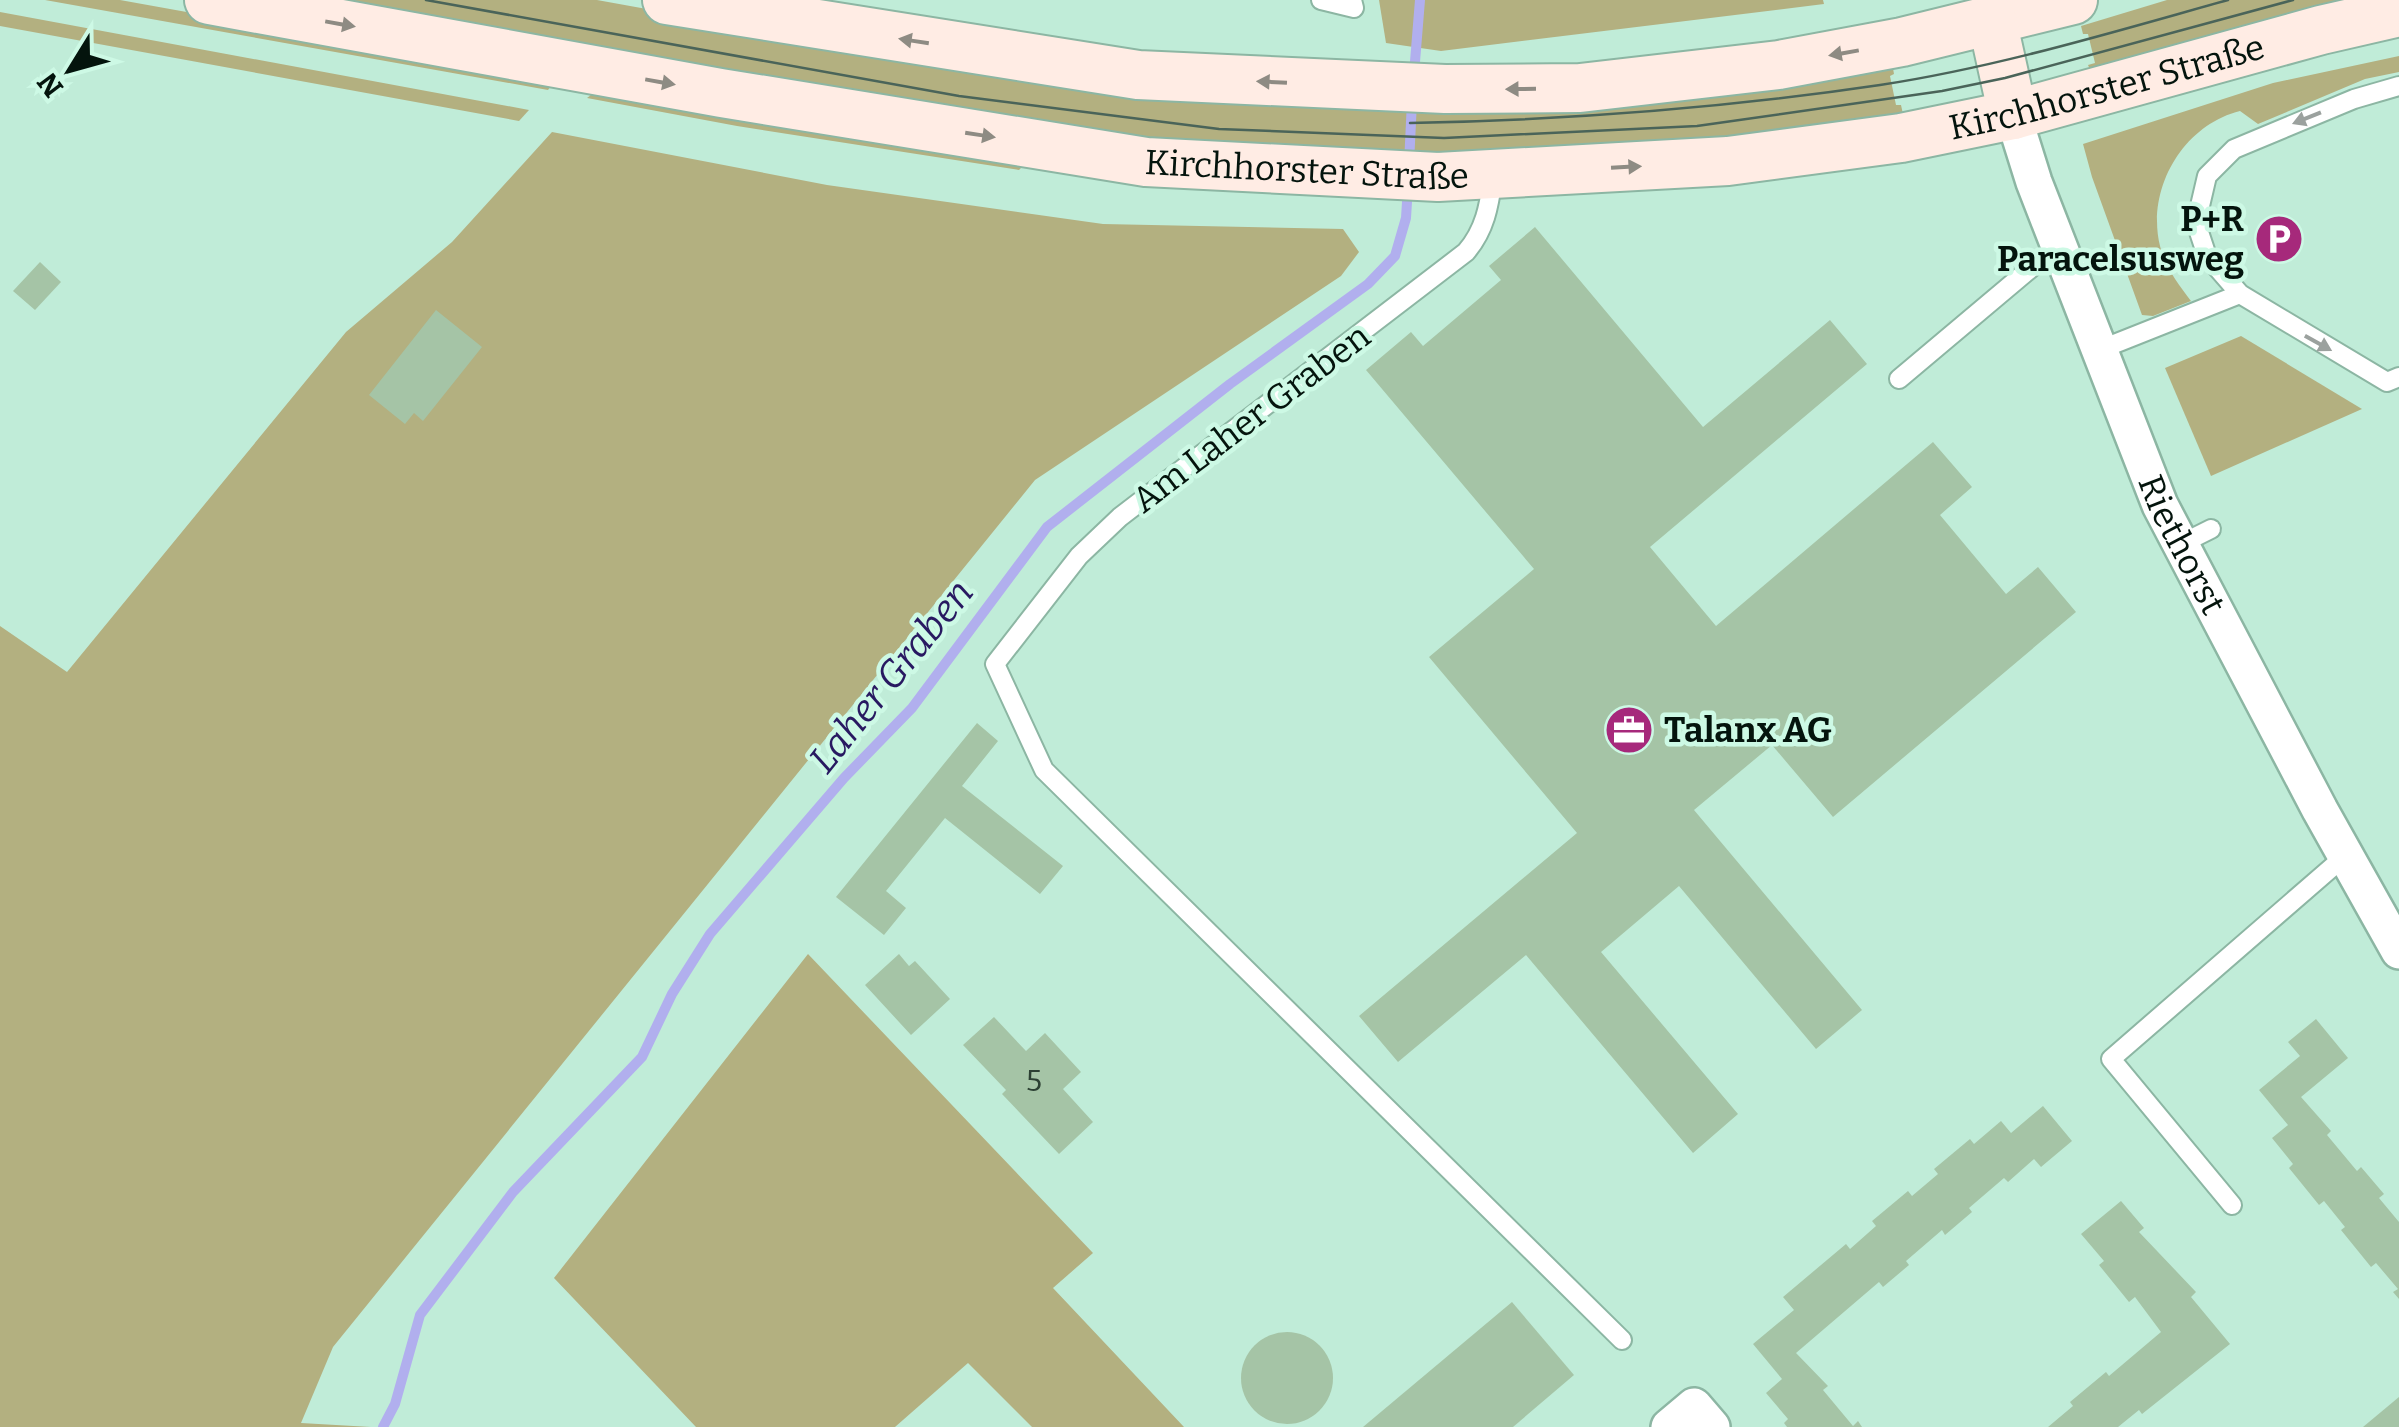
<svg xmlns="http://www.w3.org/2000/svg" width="2399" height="1427" font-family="Bitter,serif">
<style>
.green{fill:#b3b080}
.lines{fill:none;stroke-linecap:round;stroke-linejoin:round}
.stream{stroke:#b1afee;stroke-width:10}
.building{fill:#a5c4a6}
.lane-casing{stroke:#8cb6a3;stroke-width:22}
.street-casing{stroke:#8cb6a3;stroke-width:40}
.secondary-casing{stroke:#8cb6a3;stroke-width:52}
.lane{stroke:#fff;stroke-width:18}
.street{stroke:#fff;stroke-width:35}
.secondary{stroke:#ffece4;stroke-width:48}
.tram{stroke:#4a6459;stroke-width:2.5}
.oneway{fill:#8e8b83}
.oneway2{fill:#9ba19e}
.labels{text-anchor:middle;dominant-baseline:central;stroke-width:9;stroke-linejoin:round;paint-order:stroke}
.number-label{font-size:30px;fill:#2c4033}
.street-label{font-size:35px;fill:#04140d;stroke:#cdf9e5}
.poi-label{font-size:35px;font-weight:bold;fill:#04140d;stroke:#cdf9e5;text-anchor:end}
.water-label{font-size:38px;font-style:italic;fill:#281961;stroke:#cdf9e5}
</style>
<rect width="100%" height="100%" fill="#c0ecd8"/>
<g class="green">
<polygon points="45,0 120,0 431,56 554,82 548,90"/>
<polygon points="294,0 597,0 900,55 1083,83 1892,63 1894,74 1890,76 1896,105 1901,105 1903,114 1789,134 1551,157 1180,149"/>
<polygon points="1379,0 1823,0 1824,4 1441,51 1386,43"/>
<polygon points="2167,0 2361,0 2093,76 2088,65 2095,63 2088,34 2083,34 2081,26"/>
<polygon points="0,12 529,110 519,121 0,26"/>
<path d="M2399,56V72L2365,79L2258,124L2240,111C2183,125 2146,189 2160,246C2165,267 2179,285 2191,301L2153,316L2142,315L2092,177L2083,144L2273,83Z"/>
<polygon points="600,88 1024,165 1019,170 737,126 587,98"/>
<polygon points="552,132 827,185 1103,224 1343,229 1359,252 1341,276 1035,480 333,1347 301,1423 371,1427 0,1427 0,626 67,672 346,332 452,242"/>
<polygon points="2241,336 2362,409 2211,476 2165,368"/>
<polygon points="808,954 1093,1253 1053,1288 1184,1427 1032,1427 968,1363 895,1427 696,1427 554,1278"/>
</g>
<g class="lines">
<g class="stream">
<polyline points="1414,74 1420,0"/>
<polyline points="1409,164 1412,101"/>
<polyline points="383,1427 395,1404 420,1315 513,1192 642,1057 672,994 710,934 844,778 912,708 1047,527 1230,384 1368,284 1395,256 1406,218 1408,186"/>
</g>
</g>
<g class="building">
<polygon points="1535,227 1703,427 1830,320 1867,364 1650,547 1716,626 1933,442 1972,487 1940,515 2006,594 2038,567 2076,612 1833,817 1772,745 1694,810 1862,1010 1816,1049 1679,886 1601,952 1738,1114 1693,1153 1526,955 1398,1062 1359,1016 1577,833 1429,657 1534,569 1366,370 1411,332 1423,346 1501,280 1489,266"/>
<polygon points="40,262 61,282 35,310 13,291"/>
<polygon points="436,310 482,347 423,421 414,413 405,424 369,395"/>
<polygon points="977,723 998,741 962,786 1063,866 1040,894 945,818 886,891 906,908 884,935 836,897"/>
<polygon points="899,954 909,966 915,961 950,999 911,1035 865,985"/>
<polygon points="994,1017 1026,1051 1045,1033 1081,1072 1063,1089 1093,1122 1059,1154 1002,1094 1006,1090 963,1045"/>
<polygon points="2316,1019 2348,1058 2301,1097 2331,1131 2327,1135 2357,1171 2361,1167 2384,1194 2379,1198 2399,1222 2399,1299 2393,1292 2398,1289 2376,1263 2371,1267 2341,1230 2345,1227 2324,1201 2319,1205 2289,1168 2293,1164 2272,1138 2288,1125 2259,1090 2300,1056 2288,1042"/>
<polygon points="2043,1106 2072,1141 2041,1167 2034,1159 2008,1182 2004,1178 1969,1208 1972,1212 1945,1235 1942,1230 1906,1261 1909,1265 1883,1287 1879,1282 1796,1353 1828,1386 1823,1390 1853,1426 1858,1421 1862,1427 1787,1427 1784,1423 1788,1419 1766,1393 1782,1379 1753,1344 1794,1310 1783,1297 1846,1244 1850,1249 1876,1226 1872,1221 1908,1191 1912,1196 1938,1174 1934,1169 1970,1139 1974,1144 2001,1121 2011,1133"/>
<polygon points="2121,1201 2144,1228 2139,1232 2196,1292 2191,1297 2230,1344 2142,1414 2139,1410 2118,1427 2048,1427 2073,1406 2070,1402 2106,1372 2109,1376 2161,1332 2135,1297 2129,1302 2099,1265 2104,1261 2081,1234"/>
<polygon points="1512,1302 1574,1375 1513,1427 1363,1427"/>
<circle cx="1287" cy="1378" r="46"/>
<polygon points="2399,1397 2399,1427 2363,1427"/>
</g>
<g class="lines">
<g class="lane-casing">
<g id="lane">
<polyline points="1321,0 1354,8 1352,0"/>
<polyline points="2399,86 2354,99 2234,149 2207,176 2196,223 2207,256 2240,294 2387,382 2399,377"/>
<path d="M1493,178C1489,206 1485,230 1466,252L1120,517L1079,556L995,664L1044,770L1622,1340"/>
<polyline points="2099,350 2240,294"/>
<polyline points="1899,379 2031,268"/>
<polyline points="2179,545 2211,529"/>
<polyline points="2232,1205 2111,1059 2345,856"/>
</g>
</g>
<g class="street-casing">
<g id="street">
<path id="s1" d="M2013,115L2034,182L2160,505L2320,810L2399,951"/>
<polyline points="1669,1427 1694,1406 1712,1427"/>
</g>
</g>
<g class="secondary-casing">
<g id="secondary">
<path id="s2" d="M209,0L721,93L1146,162L1438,177L1728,161L1901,138L2013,115L2321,30L2399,12"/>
<polyline points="667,0 1138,75 1445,89 1580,88 1779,65 1902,42 2073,0"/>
<polyline points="1992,20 2013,115"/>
</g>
</g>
<use href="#lane" class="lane"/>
<use href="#street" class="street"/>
<use href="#secondary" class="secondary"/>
<g class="tram">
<polyline points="426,0 959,96 1219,129 1444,138 1697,126 1942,91 2005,78 2293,0"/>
<path d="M1410,123C1567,120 1725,108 1880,85C1998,67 2113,32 2228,0"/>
</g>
</g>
<defs><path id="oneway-solid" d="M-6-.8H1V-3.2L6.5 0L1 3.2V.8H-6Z" transform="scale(2.5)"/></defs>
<g class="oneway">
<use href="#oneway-solid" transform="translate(340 24) rotate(10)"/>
<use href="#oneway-solid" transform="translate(914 41) rotate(-171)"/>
<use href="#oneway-solid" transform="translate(1844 53) rotate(170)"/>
<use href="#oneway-solid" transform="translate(660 82) rotate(10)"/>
<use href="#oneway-solid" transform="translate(1272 82) rotate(-177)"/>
<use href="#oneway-solid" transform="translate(1521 89) rotate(179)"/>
<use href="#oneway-solid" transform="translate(980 135) rotate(9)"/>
<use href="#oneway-solid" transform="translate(1626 167) rotate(-3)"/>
</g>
<g class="oneway2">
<use href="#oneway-solid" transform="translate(2307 118) rotate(158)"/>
<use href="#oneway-solid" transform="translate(2318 343) rotate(29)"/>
</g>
<defs>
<g id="parking-disc" transform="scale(2.5)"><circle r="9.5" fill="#a6297b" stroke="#cdf9e5"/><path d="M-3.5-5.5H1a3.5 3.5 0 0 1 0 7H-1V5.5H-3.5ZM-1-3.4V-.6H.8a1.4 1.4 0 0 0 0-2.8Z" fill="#fff"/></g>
<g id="office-disc" transform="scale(2.5)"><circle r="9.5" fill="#a6297b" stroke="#cdf9e5"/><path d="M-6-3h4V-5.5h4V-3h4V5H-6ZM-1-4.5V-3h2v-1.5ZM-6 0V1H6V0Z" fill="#fff"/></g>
</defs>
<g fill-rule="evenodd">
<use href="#parking-disc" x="2279" y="239"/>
<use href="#office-disc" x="1629" y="730"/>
</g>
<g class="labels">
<g class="number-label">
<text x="1034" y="1081">5</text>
</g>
<g class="street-label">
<text stroke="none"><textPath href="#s2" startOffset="1920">Kirchhorster Straße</textPath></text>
<text stroke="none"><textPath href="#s2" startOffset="1112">Kirchhorster Straße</textPath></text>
<text transform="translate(1251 418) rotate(-37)">Am Laher Graben</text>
<text stroke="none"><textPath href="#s1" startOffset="462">Riethorst</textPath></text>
</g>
<g class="poi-label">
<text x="2244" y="219">P+R<tspan x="2244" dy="40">Paracelsusweg</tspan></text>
<text x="1664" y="730" text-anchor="start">Talanx AG</text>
</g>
<g class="water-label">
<text transform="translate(891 676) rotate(-51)">Laher Graben</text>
</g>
</g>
<g transform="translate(70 70) rotate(233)" stroke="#cdf9e5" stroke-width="8" paint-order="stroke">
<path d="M0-8L18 38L0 25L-18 38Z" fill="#04140d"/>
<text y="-15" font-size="28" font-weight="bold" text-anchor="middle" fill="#04140d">N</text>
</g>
</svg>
